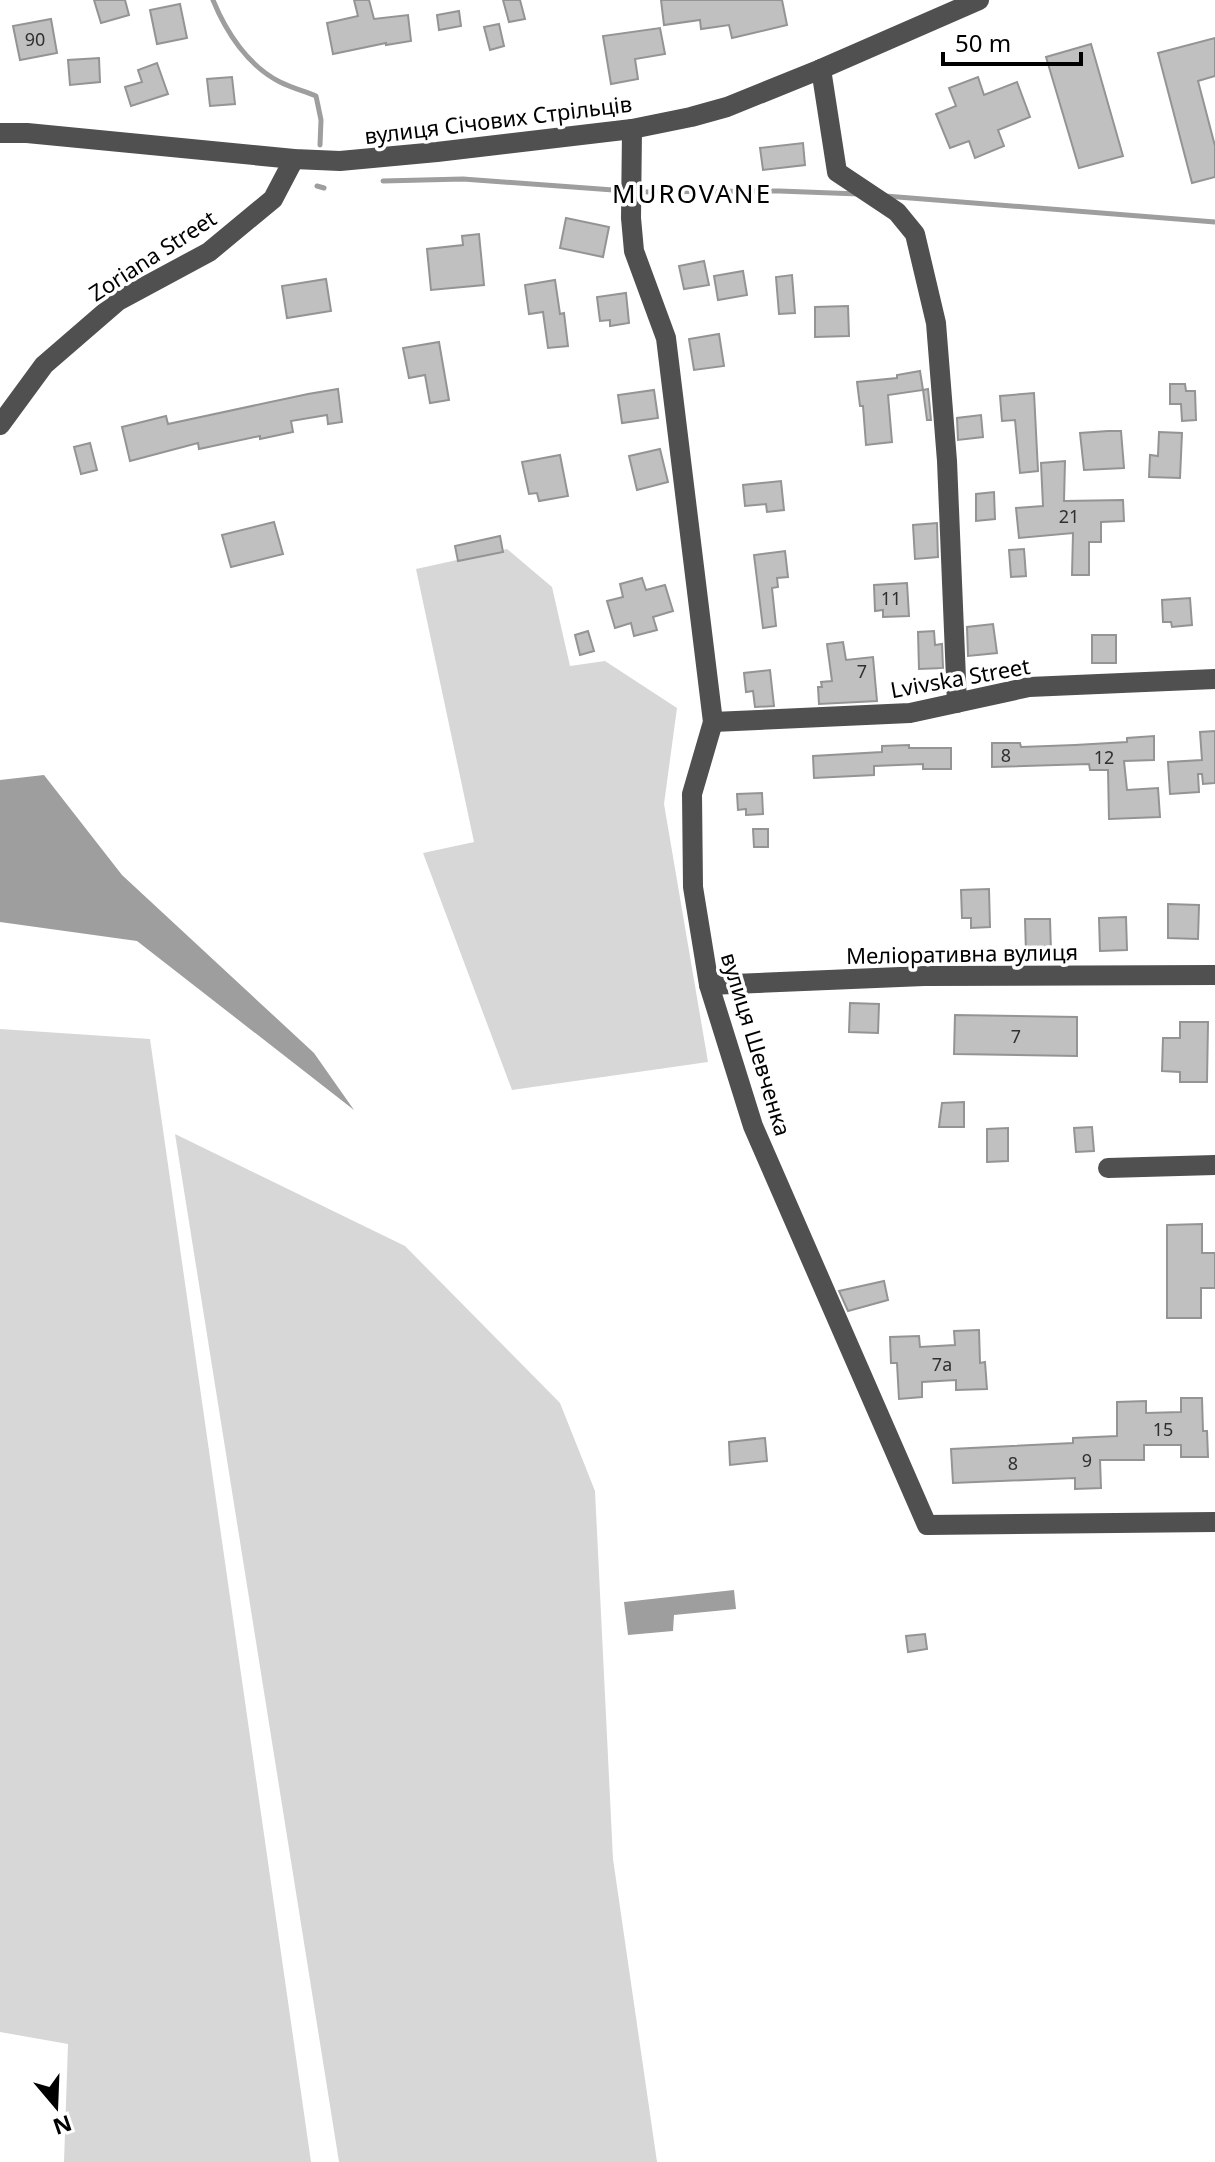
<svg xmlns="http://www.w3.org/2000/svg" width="1215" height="2162" font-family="'Noto Sans',sans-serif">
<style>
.green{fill:#d7d7d7}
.water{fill:#9e9e9e}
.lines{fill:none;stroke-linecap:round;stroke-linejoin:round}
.stream{stroke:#9e9e9e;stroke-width:5}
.building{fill:#c0c0c0;stroke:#949494;stroke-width:2}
.minor{stroke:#505050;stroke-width:20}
.labels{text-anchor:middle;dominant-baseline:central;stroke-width:7;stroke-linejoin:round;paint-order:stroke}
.number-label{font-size:18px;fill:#303030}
.street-label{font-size:22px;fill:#000;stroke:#fff}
.quarter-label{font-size:26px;letter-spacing:2px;fill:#000;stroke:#fff}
</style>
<rect width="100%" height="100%" fill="#fff"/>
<g class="green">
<polygon points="507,549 552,587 570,666 605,661 677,708 664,804 708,1062 512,1090 423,853 474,842 416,569"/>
<polygon points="0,1029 150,1039 311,2162 64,2162 68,2044 0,2032"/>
<polygon points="175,1134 405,1246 560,1403 595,1491 613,1859 657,2162 339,2162"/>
</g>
<g class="water">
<polygon points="44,775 122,875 314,1053 354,1110 137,941 0,922 0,780"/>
<polygon points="734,1590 736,1609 674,1615 673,1631 628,1635 624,1602"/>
</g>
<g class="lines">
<g class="stream">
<path d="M213,0C226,32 248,66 280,82C292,88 304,91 316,96L321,120L320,145"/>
<polyline points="383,181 463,179 627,191"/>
<polyline points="317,186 324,188"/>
<polyline points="637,192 779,191 859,194"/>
<polyline points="885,196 1215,222"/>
</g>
</g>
<g class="building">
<polygon points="94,0 125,0 129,15 101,23"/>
<polygon points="354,0 369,0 374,19 408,15 411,41 386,45 386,43 333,54 327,23 358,16"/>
<polygon points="503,0 520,0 525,19 509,22"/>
<polygon points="661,0 782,0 787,25 732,38 729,25 701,29 700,20 664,25"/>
<polygon points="180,4 187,38 157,44 150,10"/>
<polygon points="459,11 461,26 439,30 437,15"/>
<polygon points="51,19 57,53 20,60 13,26"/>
<polygon points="499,24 504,46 490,50 484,27"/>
<polygon points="660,28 665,54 635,59 638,79 611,84 603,36"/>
<polygon points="1215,38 1215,76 1198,81 1215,146 1215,177 1192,183 1158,53"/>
<polygon points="1091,44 1123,156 1079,168 1046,57"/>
<polygon points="99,58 100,82 70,85 68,60"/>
<polygon points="157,63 168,94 131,106 125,87 142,82 138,70"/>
<polygon points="232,77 235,104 210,106 207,79"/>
<polygon points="978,77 984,95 1017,82 1030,117 998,130 1004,146 975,158 969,141 950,148 936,114 956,106 949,88"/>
<polygon points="803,143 805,165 763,170 760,148"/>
<polygon points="566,218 609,227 603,257 560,248"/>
<polygon points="479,234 484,285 431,290 427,249 463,245 462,236"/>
<polygon points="704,261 709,285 684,289 679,266"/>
<polygon points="743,271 747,295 718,300 714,276"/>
<polygon points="792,275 795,313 779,314 776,277"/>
<polygon points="326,279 331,311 287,318 282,286"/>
<polygon points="555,280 560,314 564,313 568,346 548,348 543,312 529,314 525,285"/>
<polygon points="626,293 629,323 610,326 610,320 600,321 597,297"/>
<polygon points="848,306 849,336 815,337 815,307"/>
<polygon points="719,334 724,366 694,370 689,339"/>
<polygon points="439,342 449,400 430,403 425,375 409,378 403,348"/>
<polygon points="920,371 923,390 888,395 892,442 866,445 863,406 860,406 857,382 897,378 897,375"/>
<polygon points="1170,384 1185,384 1186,391 1195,391 1196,420 1182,421 1181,404 1170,404"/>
<polygon points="338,389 342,422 328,424 327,415 291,421 293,432 260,439 260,436 199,449 198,443 130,461 122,427 166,416 168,424 308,394"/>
<polygon points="928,389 931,420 927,420 923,390"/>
<polygon points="654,390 658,418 622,423 618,395"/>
<polygon points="1034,393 1038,471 1020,473 1015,420 1002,421 1000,396"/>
<polygon points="981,415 983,437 958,440 957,418"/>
<polygon points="1108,431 1121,431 1124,468 1084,470 1080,433"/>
<polygon points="1159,432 1182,433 1180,478 1149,477 1150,455 1158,456"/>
<polygon points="90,443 97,470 81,474 74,447"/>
<polygon points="660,449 668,482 637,490 629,456"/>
<polygon points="560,455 568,496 539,501 537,493 529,494 522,462"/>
<polygon points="1065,461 1064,501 1123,500 1124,521 1101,522 1101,542 1089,542 1089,575 1072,575 1073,533 1019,538 1016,508 1043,506 1041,463"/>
<polygon points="781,481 784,510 767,512 766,504 745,506 743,485"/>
<polygon points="994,492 995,519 976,521 976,494"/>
<polygon points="274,522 283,554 231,567 222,535"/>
<polygon points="937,523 938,557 915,559 913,525"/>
<polygon points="500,536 503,552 458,561 455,546"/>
<polygon points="1024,549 1026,576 1011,577 1009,550"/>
<polygon points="785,551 788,577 777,578 778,587 772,588 776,626 763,628 754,555"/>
<polygon points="642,578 646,590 665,585 673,611 653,617 657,630 634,636 631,623 615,628 607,601 623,597 620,584"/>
<polygon points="907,583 909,616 883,617 883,610 875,611 874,585"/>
<polygon points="1190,598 1192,625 1172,627 1171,622 1163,622 1162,600"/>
<polygon points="993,624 997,653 968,656 967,627"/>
<polygon points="588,631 594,651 580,655 575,635"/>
<polygon points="934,631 935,645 942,644 943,668 919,669 918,632"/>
<rect x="1092" y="635" width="24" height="28"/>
<polygon points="843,642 846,660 873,657 877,701 819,704 818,687 822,687 821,682 832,681 827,644"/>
<polygon points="770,670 774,706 755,707 753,691 746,692 744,673"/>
<polygon points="1215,731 1215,783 1203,784 1202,774 1198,774 1199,792 1170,794 1168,762 1202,760 1200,732"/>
<polygon points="1154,736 1154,760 1124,761 1127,790 1158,788 1160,817 1109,819 1108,770 1090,770 1089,764 992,767 992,743 1020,743 1021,747 1075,745 1127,742 1127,738"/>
<polygon points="909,745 909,748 951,748 951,769 923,769 923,764 874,766 874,775 814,778 813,756 882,752 882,746"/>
<polygon points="762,793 763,814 746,815 746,809 738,810 737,794"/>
<polygon points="753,829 768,829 768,847 754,847"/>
<polygon points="989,889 990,927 971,928 971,918 962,918 961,890"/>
<polygon points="1168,904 1199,905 1198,939 1168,938"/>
<polygon points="1126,917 1127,950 1100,951 1099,918"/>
<polygon points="1025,919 1050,919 1051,952 1026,953"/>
<polygon points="850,1003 879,1004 878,1033 849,1032"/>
<polygon points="955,1015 1077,1017 1077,1056 954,1054"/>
<polygon points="1180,1022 1208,1022 1207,1082 1180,1082 1180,1072 1162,1071 1163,1038 1180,1038"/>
<polygon points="964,1102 964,1127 939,1127 942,1103"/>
<polygon points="1092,1127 1094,1151 1076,1152 1074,1128"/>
<polygon points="1008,1128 1008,1161 987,1162 987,1129"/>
<polygon points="1202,1224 1202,1253 1215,1253 1215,1288 1201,1288 1201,1318 1167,1318 1167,1225"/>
<polygon points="884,1281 888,1300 848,1311 839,1291"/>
<polygon points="979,1330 980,1363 985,1362 987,1389 956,1390 956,1380 922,1382 922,1397 899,1399 897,1363 891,1363 890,1337 919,1336 920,1347 955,1345 954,1331"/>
<polygon points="1181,1398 1202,1398 1203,1431 1207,1431 1208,1457 1181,1457 1181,1445 1144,1445 1144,1460 1100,1460 1101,1488 1075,1489 1075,1478 953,1483 951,1449 1073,1443 1073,1438 1117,1436 1117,1402 1146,1401 1146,1413 1181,1412"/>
<polygon points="765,1438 767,1461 730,1465 729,1442"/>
<polygon points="925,1634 927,1649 908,1652 906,1636"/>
</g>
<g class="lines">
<g class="minor">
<polyline points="821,69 837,172 897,212 915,234 936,323 947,461 957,703"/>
<polyline points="632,129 631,218 634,251 666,338 713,722 692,794 693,887 709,985 753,1126 927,1525 1215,1522"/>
<polyline points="0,133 27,133 294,159 340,161 437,152 632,129 691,117 727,107 821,69 979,0"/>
<polyline points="0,425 44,365 118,301 209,252 273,199 294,159"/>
<polyline points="713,722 910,713 1029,687 1215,679"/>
<polyline points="709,985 924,976 1215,975"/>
<polyline points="1108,1168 1215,1165"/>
</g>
</g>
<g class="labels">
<g class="number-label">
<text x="35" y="39">90</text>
<text x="1069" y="516">21</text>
<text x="891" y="598">11</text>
<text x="862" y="671">7</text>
<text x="1006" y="755">8</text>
<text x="1104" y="757">12</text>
<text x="1016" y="1036">7</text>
<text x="942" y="1364">7а</text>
<text x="1163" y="1429">15</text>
<text x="1087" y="1460">9</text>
<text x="1013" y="1463">8</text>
</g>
<g class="street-label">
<text transform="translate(498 119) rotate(-7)">вулиця Січових Стрільців</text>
<text transform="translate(152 255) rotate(-33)">Zoriana Street</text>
<text transform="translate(960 677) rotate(-10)">Lvivska Street</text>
<text transform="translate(962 953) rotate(-1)">Меліоративна вулиця</text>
<text transform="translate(757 1044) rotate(73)">вулиця Шевченка</text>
</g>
<g class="quarter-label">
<text x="692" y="193">MUROVANE</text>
</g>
</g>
<g transform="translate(56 2106) rotate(161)" stroke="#ffffff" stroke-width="6" paint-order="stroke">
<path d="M0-6L14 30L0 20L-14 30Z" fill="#000000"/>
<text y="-12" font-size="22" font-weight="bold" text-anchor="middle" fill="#000000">N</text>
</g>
<path d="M943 52v12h138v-12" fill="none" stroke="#000000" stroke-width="4"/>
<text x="955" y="52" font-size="24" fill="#000000" stroke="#ffffff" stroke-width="6" paint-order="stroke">50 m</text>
</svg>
